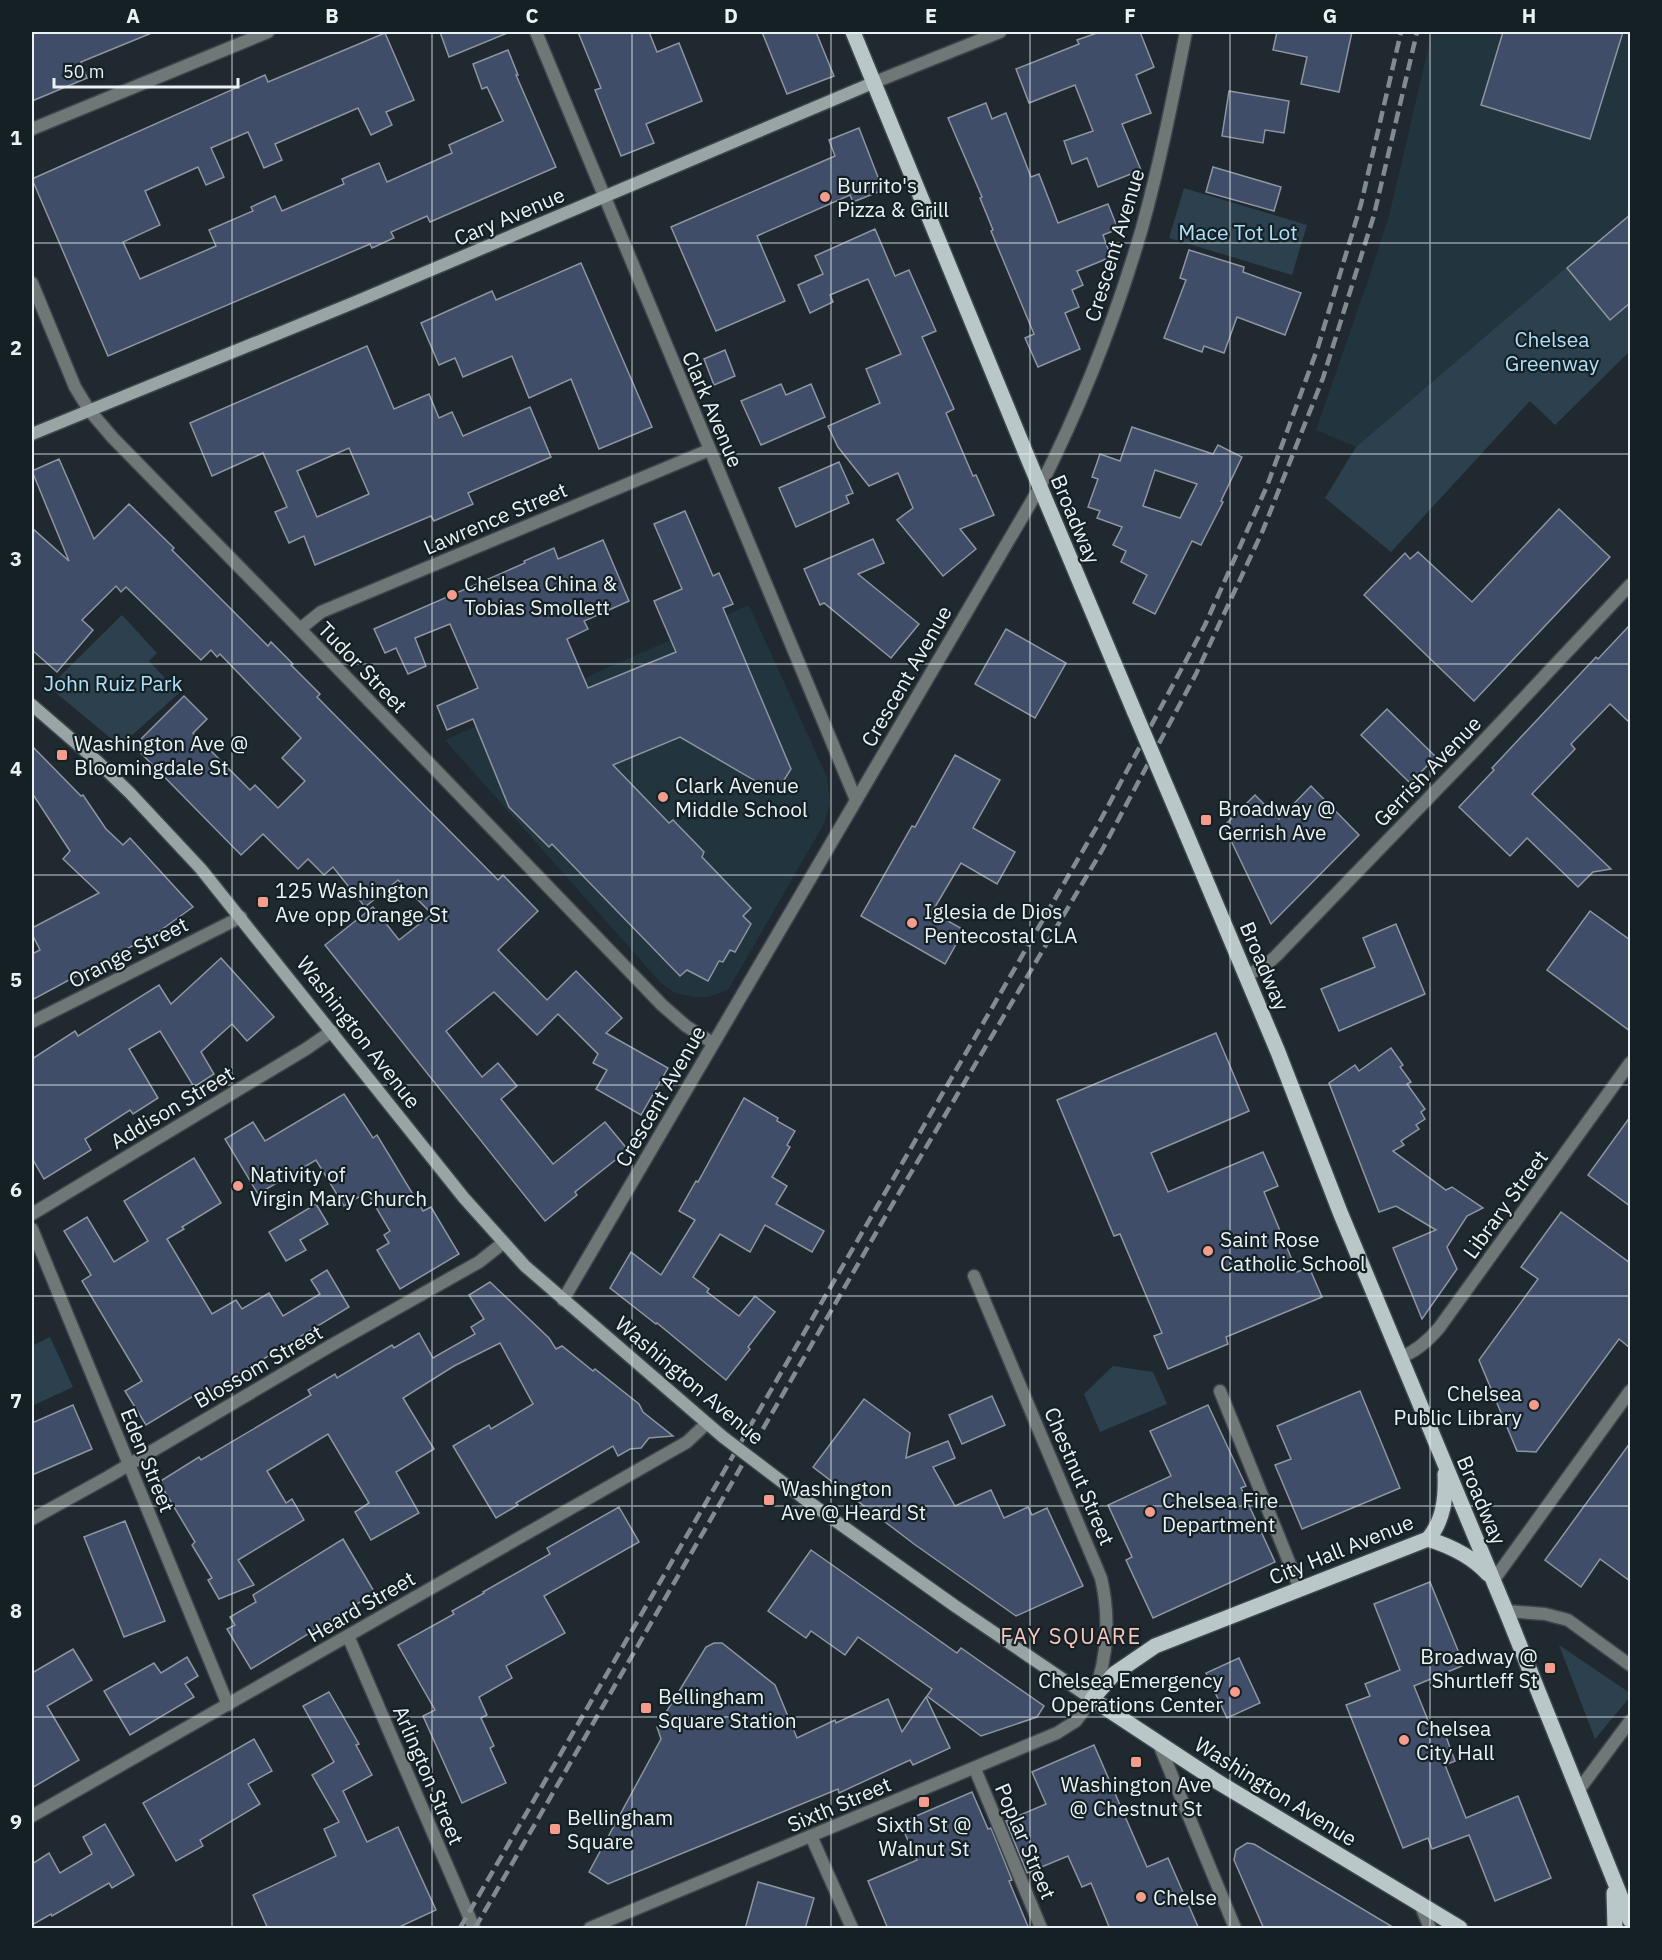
<svg xmlns="http://www.w3.org/2000/svg" width="1662" height="1960" font-family="'IBM Plex Sans',sans-serif">
<style>
.built{fill:#22343d}
.green{fill:#2c414d}
.building{fill:#3f4d68;stroke:#8e95a0;stroke-width:1.5;fill-rule:evenodd}
.lines{fill:none;stroke-linecap:round;stroke-linejoin:round}
.minor-casing{stroke:#3c454b;stroke-width:15}
.tertiary-casing{stroke:#3c454b;stroke-width:15}
.secondary-casing{stroke:#3c454b;stroke-width:15}
.primary-casing{stroke:#3c454b;stroke-width:18}
.minor{stroke:#707777;stroke-width:12}
.tertiary{stroke:#707777;stroke-width:12}
.secondary{stroke:#99a4a4;stroke-width:12}
.primary{stroke:#b9c7c8;stroke-width:15}
.rail{stroke:#828b90;stroke-width:4.5;stroke-dasharray:12 6;stroke-linecap:butt}
.secondary-bridge-casing{stroke:#3c454b;stroke-width:15;stroke-linecap:butt}
.primary-bridge-casing{stroke:#3c454b;stroke-width:18;stroke-linecap:butt}
.secondary-bridge{stroke:#99a4a4;stroke-width:12}
.primary-bridge{stroke:#b9c7c8;stroke-width:15}
.grid{fill:none;stroke:#ebf2f6;stroke-width:1.5;stroke-opacity:0.55}
.poi-dot{fill:#f49d8d;stroke:#152025;stroke-width:2}
.labels{text-anchor:middle;dominant-baseline:central;stroke-width:4.5;stroke-linejoin:round;paint-order:stroke}
.poi-label{font-size:21px;fill:#ebf2f6;stroke:#152025;text-anchor:start}
.street-label{font-size:21px;fill:#ebf2f6;stroke:#152025}
.park-label{font-size:21px;fill:#aee0fa;stroke:#152025}
.neighbourhood-label{font-size:22px;letter-spacing:1.5px;fill:#f9c6bc;stroke:#152025}
.neatline{fill:none;stroke:#ebf2f6;stroke-width:2}
.grid-label{font-size:20px;text-anchor:middle;font-weight:bold;fill:#ebf2f6}
</style>
<rect width="100%" height="100%" fill="#1f292f"/>
<g class="built">
<polygon points="1432,32 1630,32 1630,213 1356,447 1316,430 1368,280 1389,216"/>
<polygon points="749,605 827,777 830,803 824,824 728,990 708,997 694,997 675,993 661,983 445,740"/>
</g>
<g class="green">
<polygon points="1184,188 1307,225 1292,275 1169,238"/>
<polygon points="1630,213 1630,351 1555,425 1530,401 1391,552 1325,498 1356,447"/>
<polygon points="122,615 157,653 149,661 179,693 120,746 49,687"/>
<polygon points="50,1337 73,1387 32,1406 32,1346"/>
<polygon points="1113,1366 1153,1372 1167,1404 1100,1432 1084,1394"/>
<polygon points="1559,1645 1630,1693 1630,1697 1595,1739"/>
</g>
<g class="building">
<polygon points="32,32 154,32 81,62 87,78 32,101"/>
<polygon points="440,32 510,32 449,57"/>
<polygon points="578,32 649,32 657,52 679,43 702,101 646,124 654,143 621,156 595,90 601,88"/>
<polygon points="762,32 816,32 834,76 787,94"/>
<polygon points="1100,32 1140,32 1154,67 1136,75 1151,113 1122,124 1141,170 1098,187 1087,158 1072,164 1064,141 1093,131 1075,85 1029,103 1016,69 1079,44 1077,40"/>
<polygon points="1277,32 1352,32 1339,92 1301,84 1307,57 1273,50"/>
<polygon points="1503,32 1623,32 1590,139 1481,105"/>
<polygon points="385,33 414,100 386,112 392,125 371,135 358,108 275,144 282,160 264,168 248,132 211,148 224,177 206,185 198,167 145,191 160,225 123,242 140,279 216,246 209,230 253,211 251,207 275,196 282,211 344,184 342,179 379,163 387,182 452,153 449,145 503,121 487,87 482,89 473,64 508,50 518,75 516,75 556,167 430,222 427,216 391,232 394,238 372,248 370,244 108,356 32,179 265,75 268,82"/>
<polygon points="1229,91 1289,101 1284,133 1265,130 1263,143 1222,136"/>
<polygon points="986,103 992,119 1006,113 1031,177 1039,174 1058,223 1108,204 1118,229 1103,235 1111,257 1077,271 1083,285 1072,290 1079,307 1065,313 1080,349 1038,367 1025,338 1034,334 991,231 993,230 980,198 982,197 948,118"/>
<polygon points="859,128 883,190 853,202 850,195 757,236 785,301 716,331 671,227 835,156 829,140"/>
<polygon points="1213,167 1281,187 1274,211 1206,192"/>
<polygon points="1630,215 1630,303 1610,320 1567,268"/>
<polygon points="875,229 895,276 909,270 936,331 922,337 954,409 946,413 973,476 976,475 994,515 960,529 976,549 943,576 897,520 913,508 898,473 869,486 838,447 828,426 880,403 866,369 901,354 868,279 830,295 833,302 810,313 798,285 823,274 815,256"/>
<polygon points="1189,250 1244,267 1243,272 1301,293 1285,335 1237,317 1224,353 1204,346 1202,352 1164,338 1186,280 1180,278"/>
<polygon points="581,263 652,427 599,449 571,379 529,398 512,356 463,377 455,358 439,365 421,323 492,291 496,300"/>
<path d="M367,346L394,409L429,394L439,418L452,412L463,436L530,407L551,457L468,493L473,504L434,521L431,516L315,565L304,536L289,543L275,512L287,507L263,453L212,476L190,423ZM349,448L369,494L317,517L297,471Z"/>
<polygon points="725,350 735,376 714,385 704,359"/>
<polygon points="781,384 786,395 811,384 825,417 761,445 741,401"/>
<path d="M1132,427L1213,454L1218,445L1242,457L1221,501L1223,502L1201,545L1192,541L1155,614L1133,603L1147,575L1121,562L1126,551L1113,545L1122,527L1097,518L1100,511L1088,507L1098,479L1092,477L1100,454L1120,461ZM1155,470L1197,484L1180,518L1143,506Z"/>
<polygon points="59,459 94,539 129,504 174,548 172,550 268,646 271,642 293,664 291,665 320,694 317,697 498,880 503,875 538,911 498,950 547,1000 576,971 622,1018 606,1033 668,1068 641,1115 596,1089 607,1070 593,1063 598,1054 558,1014 537,1035 494,992 446,1031 482,1077 498,1063 517,1086 501,1099 553,1164 605,1122 628,1150 575,1192 577,1195 545,1221 325,945 373,907 399,940 432,914 398,880 365,907 333,867 324,875 308,859 298,869 263,834 241,855 134,746 184,696 207,719 193,733 250,790 255,785 278,808 305,781 282,758 301,738 220,654 217,657 211,650 201,660 126,587 121,592 116,586 82,620 93,630 57,672 32,650 32,528 69,561 32,471"/>
<polygon points="839,462 853,493 846,496 849,503 796,527 779,488"/>
<polygon points="1559,509 1610,557 1474,701 1364,595 1405,553 1410,559 1418,552 1472,602"/>
<polygon points="685,511 713,576 719,573 733,604 723,608 791,769 776,793 680,737 613,765 669,823 673,820 704,852 702,857 751,908 743,916 751,924 735,952 730,950 723,962 719,961 708,981 687,970 680,976 552,844 549,847 509,807 473,719 447,730 437,706 478,688 450,624 415,638 426,666 408,674 396,648 385,653 374,629 525,563 524,561 554,548 558,559 603,540 629,601 584,621 588,629 567,639 588,688 676,652 654,601 682,589 654,524"/>
<polygon points="873,539 884,563 858,574 919,624 891,658 824,603 820,605 804,569"/>
<polygon points="1630,625 1630,723 1610,704 1571,744 1575,749 1532,794 1611,869 1593,872 1578,887 1527,838 1510,856 1459,807 1494,770 1492,768 1596,657 1598,659"/>
<polygon points="1006,629 1066,663 1035,718 975,684"/>
<polygon points="1387,709 1436,757 1410,783 1361,735"/>
<polygon points="32,746 81,796 83,795 106,829 123,845 130,838 193,907 136,948 134,945 32,1000 32,954 40,950 32,934 32,928 99,893 63,859 70,851 32,793"/>
<polygon points="955,755 1000,780 973,828 1015,852 997,884 961,863 932,912 964,930 945,964 861,916 912,826 915,827"/>
<polygon points="1311,786 1359,835 1271,924 1224,826 1255,795 1279,819"/>
<polygon points="1590,911 1630,940 1630,1031 1547,970"/>
<polygon points="1396,924 1425,994 1339,1031 1321,989 1375,967 1363,938"/>
<polygon points="221,958 274,1017 247,1041 232,1024 201,1052 214,1074 194,1087 160,1031 129,1049 158,1098 133,1114 130,1110 85,1139 91,1150 44,1179 32,1158 32,1059 75,1031 78,1036 159,985 171,1004"/>
<polygon points="1216,1033 1249,1111 1151,1153 1168,1192 1263,1152 1278,1186 1264,1192 1297,1272 1309,1267 1322,1297 1226,1337 1228,1344 1168,1369 1154,1336 1162,1333 1120,1234 1114,1236 1057,1100"/>
<polygon points="1391,1048 1403,1065 1400,1067 1411,1082 1407,1084 1425,1109 1421,1112 1425,1119 1416,1125 1419,1129 1401,1141 1404,1145 1393,1151 1446,1190 1452,1187 1483,1208 1467,1216 1447,1247 1457,1269 1422,1319 1393,1248 1436,1230 1396,1206 1379,1212 1329,1083 1355,1065 1359,1071"/>
<polygon points="344,1094 373,1138 377,1135 423,1211 431,1207 459,1254 400,1289 377,1250 389,1243 384,1235 390,1231 367,1192 344,1206 316,1160 258,1194 225,1139 253,1122 265,1141"/>
<polygon points="744,1098 778,1118 777,1121 795,1131 787,1145 790,1147 772,1177 787,1186 776,1204 824,1231 812,1252 765,1225 750,1252 720,1234 693,1277 709,1289 707,1292 739,1316 755,1296 775,1312 748,1347 750,1349 726,1380 657,1323 656,1324 610,1288 631,1252 661,1275 695,1220 679,1211 696,1181 698,1182"/>
<polygon points="1630,1117 1630,1206 1588,1175"/>
<polygon points="194,1158 221,1203 182,1227 184,1229 167,1239 212,1314 236,1300 242,1309 269,1293 283,1316 320,1294 311,1280 327,1270 349,1307 202,1396 200,1392 146,1425 125,1391 142,1381 82,1281 91,1275 64,1231 87,1217 114,1262 148,1241 124,1201"/>
<polygon points="316,1204 328,1224 300,1240 306,1250 286,1261 269,1232"/>
<polygon points="1561,1212 1630,1263 1630,1348 1619,1339 1536,1452 1517,1451 1479,1360 1538,1279 1521,1267"/>
<polygon points="490,1282 549,1338 556,1349 562,1346 593,1371 595,1369 639,1404 643,1412 673,1436 649,1438 641,1448 630,1449 618,1456 613,1446 516,1503 518,1505 496,1518 453,1446 489,1425 491,1429 533,1404 500,1343 454,1366 403,1398 434,1449 396,1472 419,1513 371,1540 355,1512 369,1503 328,1434 267,1471 286,1503 292,1499 304,1520 238,1560 254,1585 219,1599 208,1580 212,1578 192,1545 195,1542 159,1482 199,1457 201,1460 311,1395 308,1390 335,1374 337,1378 392,1345 394,1348 419,1333 433,1358 475,1334 471,1327 484,1319 469,1295"/>
<polygon points="1360,1391 1400,1488 1302,1529 1275,1465 1291,1459 1277,1426"/>
<polygon points="992,1396 1005,1425 962,1444 949,1415"/>
<polygon points="864,1399 910,1433 906,1458 948,1441 955,1458 933,1467 955,1506 991,1490 1004,1518 1028,1507 1032,1515 1047,1508 1083,1586 1016,1616 914,1544 813,1467"/>
<polygon points="73,1405 92,1449 32,1475 32,1423"/>
<polygon points="1208,1405 1246,1486 1241,1488 1275,1562 1153,1618 1126,1560 1132,1557 1108,1505 1171,1476 1150,1431"/>
<polygon points="1630,1443 1630,1581 1600,1559 1581,1587 1545,1560"/>
<polygon points="619,1507 639,1542 544,1596 565,1633 506,1666 512,1678 479,1697 487,1715 481,1718 494,1746 490,1748 506,1783 462,1803 423,1716 435,1710 398,1645 454,1614 452,1611 484,1593 483,1592 550,1554 547,1548"/>
<polygon points="125,1521 165,1621 124,1637 84,1537"/>
<polygon points="343,1539 375,1593 251,1669 227,1629 235,1625 230,1617 256,1602 253,1595"/>
<polygon points="811,1550 957,1653 961,1648 1044,1706 1037,1717 981,1736 927,1696 932,1689 858,1637 845,1655 811,1631 806,1638 768,1611"/>
<polygon points="1430,1582 1464,1665 1414,1686 1434,1735 1444,1731 1455,1761 1445,1765 1466,1818 1518,1796 1551,1878 1495,1901 1469,1835 1432,1849 1428,1838 1403,1848 1346,1705 1370,1696 1365,1684 1400,1670 1374,1604"/>
<polygon points="714,1643 722,1643 775,1685 797,1738 835,1720 836,1723 888,1699 902,1732 926,1697 950,1748 913,1765 910,1760 839,1793 838,1789 608,1884 589,1872 661,1739 657,1727 706,1647"/>
<polygon points="73,1649 92,1680 47,1706 79,1760 32,1788 32,1673"/>
<polygon points="187,1657 198,1676 185,1684 194,1697 130,1735 104,1691 154,1663 161,1673"/>
<polygon points="1239,1658 1260,1703 1227,1718 1206,1673"/>
<polygon points="329,1692 359,1744 356,1745 372,1775 343,1791 367,1842 398,1827 436,1910 395,1929 268,1929 253,1895 336,1856 324,1829 339,1822 312,1775 334,1762 303,1706"/>
<polygon points="254,1739 272,1771 248,1784 260,1804 200,1840 203,1846 176,1861 143,1803"/>
<polygon points="1094,1745 1147,1867 1168,1858 1199,1929 1110,1929 1091,1883 1082,1887 1068,1856 1027,1873 1006,1821 1046,1804 1032,1772"/>
<polygon points="972,1792 988,1829 991,1828 1012,1880 1009,1881 1029,1929 888,1929 868,1881 917,1860 900,1823"/>
<polygon points="105,1824 134,1875 112,1888 109,1883 52,1916 51,1914 32,1925 32,1864 49,1853 60,1873 92,1854 83,1837"/>
<polygon points="1247,1843 1254,1844 1396,1929 1264,1929 1234,1860 1236,1850"/>
<polygon points="758,1882 814,1898 805,1929 745,1929"/>
</g>
<g class="lines">
<g class="minor-casing">
<g id="minor">
<polyline points="536,32 856,800"/>
<polyline points="875,82 1000,32"/>
<polyline points="32,129 268,32"/>
<polyline points="32,283 75,387 89,410 113,438 300,629 662,1005 686,1026 713,1043"/>
<polyline points="300,629 321,612 709,450"/>
<polyline points="1246,976 1266,965 1276,956 1474,751 1630,585"/>
<polyline points="32,1022 241,917"/>
<polyline points="32,1214 306,1049 332,1031"/>
<polyline points="32,1229 228,1705"/>
<path d="M974,1276L1101,1578C1110,1616 1108,1657 1094,1694"/>
<path d="M1401,1357C1417,1351 1428,1341 1439,1328L1630,1063"/>
<polyline points="1220,1391 1300,1589"/>
<polyline points="32,1519 108,1477 330,1346 479,1262 503,1243"/>
<polyline points="1493,1581 1630,1391"/>
<polyline points="1506,1611 1545,1614 1568,1620 1630,1665"/>
<polyline points="348,1636 474,1928"/>
<polyline points="975,1769 1041,1928"/>
<polyline points="1578,1791 1630,1721"/>
<polyline points="32,1816 687,1442 706,1424"/>
<polyline points="811,1836 852,1928"/>
<polyline points="1420,1904 1430,1928"/>
</g>
</g>
<g class="tertiary-casing">
<g id="tertiary">
<path d="M563,1300L1040,487C1082,404 1116,317 1142,228C1160,163 1173,97 1186,32"/>
<polyline points="1158,1742 1235,1928"/>
<polyline points="590,1928 1057,1733 1076,1721 1092,1699"/>
</g>
</g>
<g class="secondary-casing">
<g id="secondary">
<polyline points="32,434 353,303 875,82"/>
<polyline points="32,705 98,762 130,793 201,869 464,1198 525,1266 723,1437"/>
<polyline points="802,1497 955,1606 1092,1699"/>
</g>
</g>
<g class="primary-casing">
<g id="primary">
<polyline points="853,32 1027,456 1135,713"/>
<polyline points="1186,833 1278,1052 1340,1212 1506,1611 1630,1920"/>
<path d="M1445,1474C1446,1497 1444,1520 1428,1539L1155,1646L1114,1674L1092,1699L1218,1782L1460,1928"/>
<path d="M1428,1539C1450,1546 1472,1556 1488,1574"/>
<polyline points="1614,1893 1615,1928"/>
</g>
</g>
<use href="#minor" class="minor"/>
<use href="#tertiary" class="tertiary"/>
<use href="#secondary" class="secondary"/>
<use href="#primary" class="primary"/>
<g class="rail">
<polyline points="460,1928 1100,821 1205,625 1267,486 1318,347 1361,204 1401,32"/>
<polyline points="475,1928 899,1193 1101,852 1196,674 1263,530 1323,378 1374,215 1417,32"/>
</g>
<g class="secondary-bridge-casing">
<polyline id="secondary-bridge" points="723,1437 802,1497"/>
</g>
<g class="primary-bridge-casing">
<polyline id="primary-bridge" points="1135,713 1186,833"/>
</g>
<use href="#secondary-bridge" class="secondary-bridge"/>
<use href="#primary-bridge" class="primary-bridge"/>
</g>
<path class="grid" d="M232,32V1928M432,32V1928M632,32V1928M831,32V1928M1030,32V1928M1230,32V1928M1430,32V1928M32,243H1630M32,454H1630M32,664H1630M32,875H1630M32,1085H1630M32,1296H1630M32,1506H1630M32,1717H1630"/>
<g class="poi-dot">
<circle cx="825" cy="197" r="6"/>
<circle cx="452" cy="595" r="6"/>
<rect x="56" y="749" width="12" height="12" rx="3"/>
<circle cx="663" cy="797" r="6"/>
<rect x="1200" y="814" width="12" height="12" rx="3"/>
<rect x="257" y="896" width="12" height="12" rx="3"/>
<circle cx="912" cy="923" r="6"/>
<circle cx="238" cy="1186" r="6"/>
<circle cx="1208" cy="1251" r="6"/>
<circle cx="1534" cy="1405" r="6"/>
<rect x="763" y="1494" width="12" height="12" rx="3"/>
<circle cx="1150" cy="1512" r="6"/>
<rect x="1544" y="1662" width="12" height="12" rx="3"/>
<circle cx="1235" cy="1692" r="6"/>
<rect x="640" y="1702" width="12" height="12" rx="3"/>
<circle cx="1404" cy="1740" r="6"/>
<rect x="1130" y="1756" width="12" height="12" rx="3"/>
<rect x="918" y="1796" width="12" height="12" rx="3"/>
<rect x="549" y="1823" width="12" height="12" rx="3"/>
<circle cx="1141" cy="1897" r="6"/>
</g>
<g class="labels">
<g class="poi-label">
<text x="837" y="185">Burrito's<tspan x="837" dy="24">Pizza &amp; Grill</tspan></text>
<text x="464" y="583">Chelsea China &amp;<tspan x="464" dy="24">Tobias Smollett</tspan></text>
<text x="74" y="743">Washington Ave @<tspan x="74" dy="24">Bloomingdale St</tspan></text>
<text x="675" y="785">Clark Avenue<tspan x="675" dy="24">Middle School</tspan></text>
<text x="1218" y="808">Broadway @<tspan x="1218" dy="24">Gerrish Ave</tspan></text>
<text x="275" y="890">125 Washington<tspan x="275" dy="24">Ave opp Orange St</tspan></text>
<text x="924" y="911">Iglesia de Dios<tspan x="924" dy="24">Pentecostal CLA</tspan></text>
<text x="250" y="1174">Nativity of<tspan x="250" dy="24">Virgin Mary Church</tspan></text>
<text x="1220" y="1239">Saint Rose<tspan x="1220" dy="24">Catholic School</tspan></text>
<text x="1522" y="1393" text-anchor="end">Chelsea<tspan x="1522" dy="24">Public Library</tspan></text>
<text x="781" y="1488">Washington<tspan x="781" dy="24">Ave @ Heard St</tspan></text>
<text x="1162" y="1500">Chelsea Fire<tspan x="1162" dy="24">Department</tspan></text>
<text x="1538" y="1656" text-anchor="end">Broadway @<tspan x="1538" dy="24">Shurtleff St</tspan></text>
<text x="1223" y="1680" text-anchor="end">Chelsea Emergency<tspan x="1223" dy="24">Operations Center</tspan></text>
<text x="658" y="1696">Bellingham<tspan x="658" dy="24">Square Station</tspan></text>
<text x="1416" y="1728">Chelsea<tspan x="1416" dy="24">City Hall</tspan></text>
<text x="1136" y="1784" text-anchor="middle">Washington Ave<tspan x="1136" dy="24">@ Chestnut St</tspan></text>
<text x="567" y="1817">Bellingham<tspan x="567" dy="24">Square</tspan></text>
<text x="924" y="1824" text-anchor="middle">Sixth St @<tspan x="924" dy="24">Walnut St</tspan></text>
<text x="1153" y="1897">Chelse</text>
</g>
<g class="street-label">
<text transform="translate(509 216) rotate(-23)">Cary Avenue</text>
<text transform="translate(1114 245) rotate(-73)">Crescent Avenue</text>
<text transform="translate(713 409) rotate(67)">Clark Avenue</text>
<text transform="translate(495 518) rotate(-23)">Lawrence Street</text>
<text transform="translate(1076 519) rotate(67)">Broadway</text>
<text transform="translate(363 667) rotate(46)">Tudor Street</text>
<text transform="translate(906 676) rotate(-60)">Crescent Avenue</text>
<text transform="translate(1427 771) rotate(-46)">Gerrish Avenue</text>
<text transform="translate(128 952) rotate(-27)">Orange Street</text>
<text transform="translate(1265 966) rotate(67)">Broadway</text>
<text transform="translate(359 1032) rotate(52)">Washington Avenue</text>
<text transform="translate(660 1096) rotate(-60)">Crescent Avenue</text>
<text transform="translate(172 1107) rotate(-31)">Addison Street</text>
<text transform="translate(1505 1204) rotate(-54)">Library Street</text>
<text transform="translate(258 1366) rotate(-30)">Blossom Street</text>
<text transform="translate(690 1380) rotate(40)">Washington Avenue</text>
<text transform="translate(148 1460) rotate(68)">Eden Street</text>
<text transform="translate(1080 1476) rotate(67)">Chestnut Street</text>
<text transform="translate(1482 1500) rotate(67)">Broadway</text>
<text transform="translate(1341 1549) rotate(-22)">City Hall Avenue</text>
<text transform="translate(361 1606) rotate(-30)">Heard Street</text>
<text transform="translate(429 1775) rotate(67)">Arlington Street</text>
<text transform="translate(1276 1791) rotate(32)">Washington Avenue</text>
<text transform="translate(839 1804) rotate(-23)">Sixth Street</text>
<text transform="translate(1026 1841) rotate(67)">Poplar Street</text>
</g>
<g class="park-label">
<text x="1238" y="232">Mace Tot Lot</text>
<text x="1552" y="339">Chelsea<tspan x="1552" dy="24">Greenway</tspan></text>
<text x="113" y="683">John Ruiz Park</text>
</g>
<g class="neighbourhood-label">
<text x="1071" y="1635">FAY SQUARE</text>
</g>
</g>
<rect width="1662" height="1960" fill="none" stroke="#152025" stroke-width="66"/>
<path d="M54 78v9h184v-9" fill="none" stroke="#ebf2f6" stroke-width="3"/>
<text x="63" y="78" font-size="18" fill="#ebf2f6" stroke="#152025" stroke-width="4.5" paint-order="stroke">50 m</text>
<rect x="33" y="33" width="1596" height="1894" class="neatline"/>
<g class="grid-label">
<text x="133" y="23">A</text>
<text x="332" y="23">B</text>
<text x="532" y="23">C</text>
<text x="731" y="23">D</text>
<text x="931" y="23">E</text>
<text x="1130" y="23">F</text>
<text x="1330" y="23">G</text>
<text x="1529" y="23">H</text>
<text x="16" y="145">1</text>
<text x="16" y="355">2</text>
<text x="16" y="566">3</text>
<text x="16" y="776">4</text>
<text x="16" y="987">5</text>
<text x="16" y="1197">6</text>
<text x="16" y="1408">7</text>
<text x="16" y="1618">8</text>
<text x="16" y="1829">9</text>
</g>
</svg>
